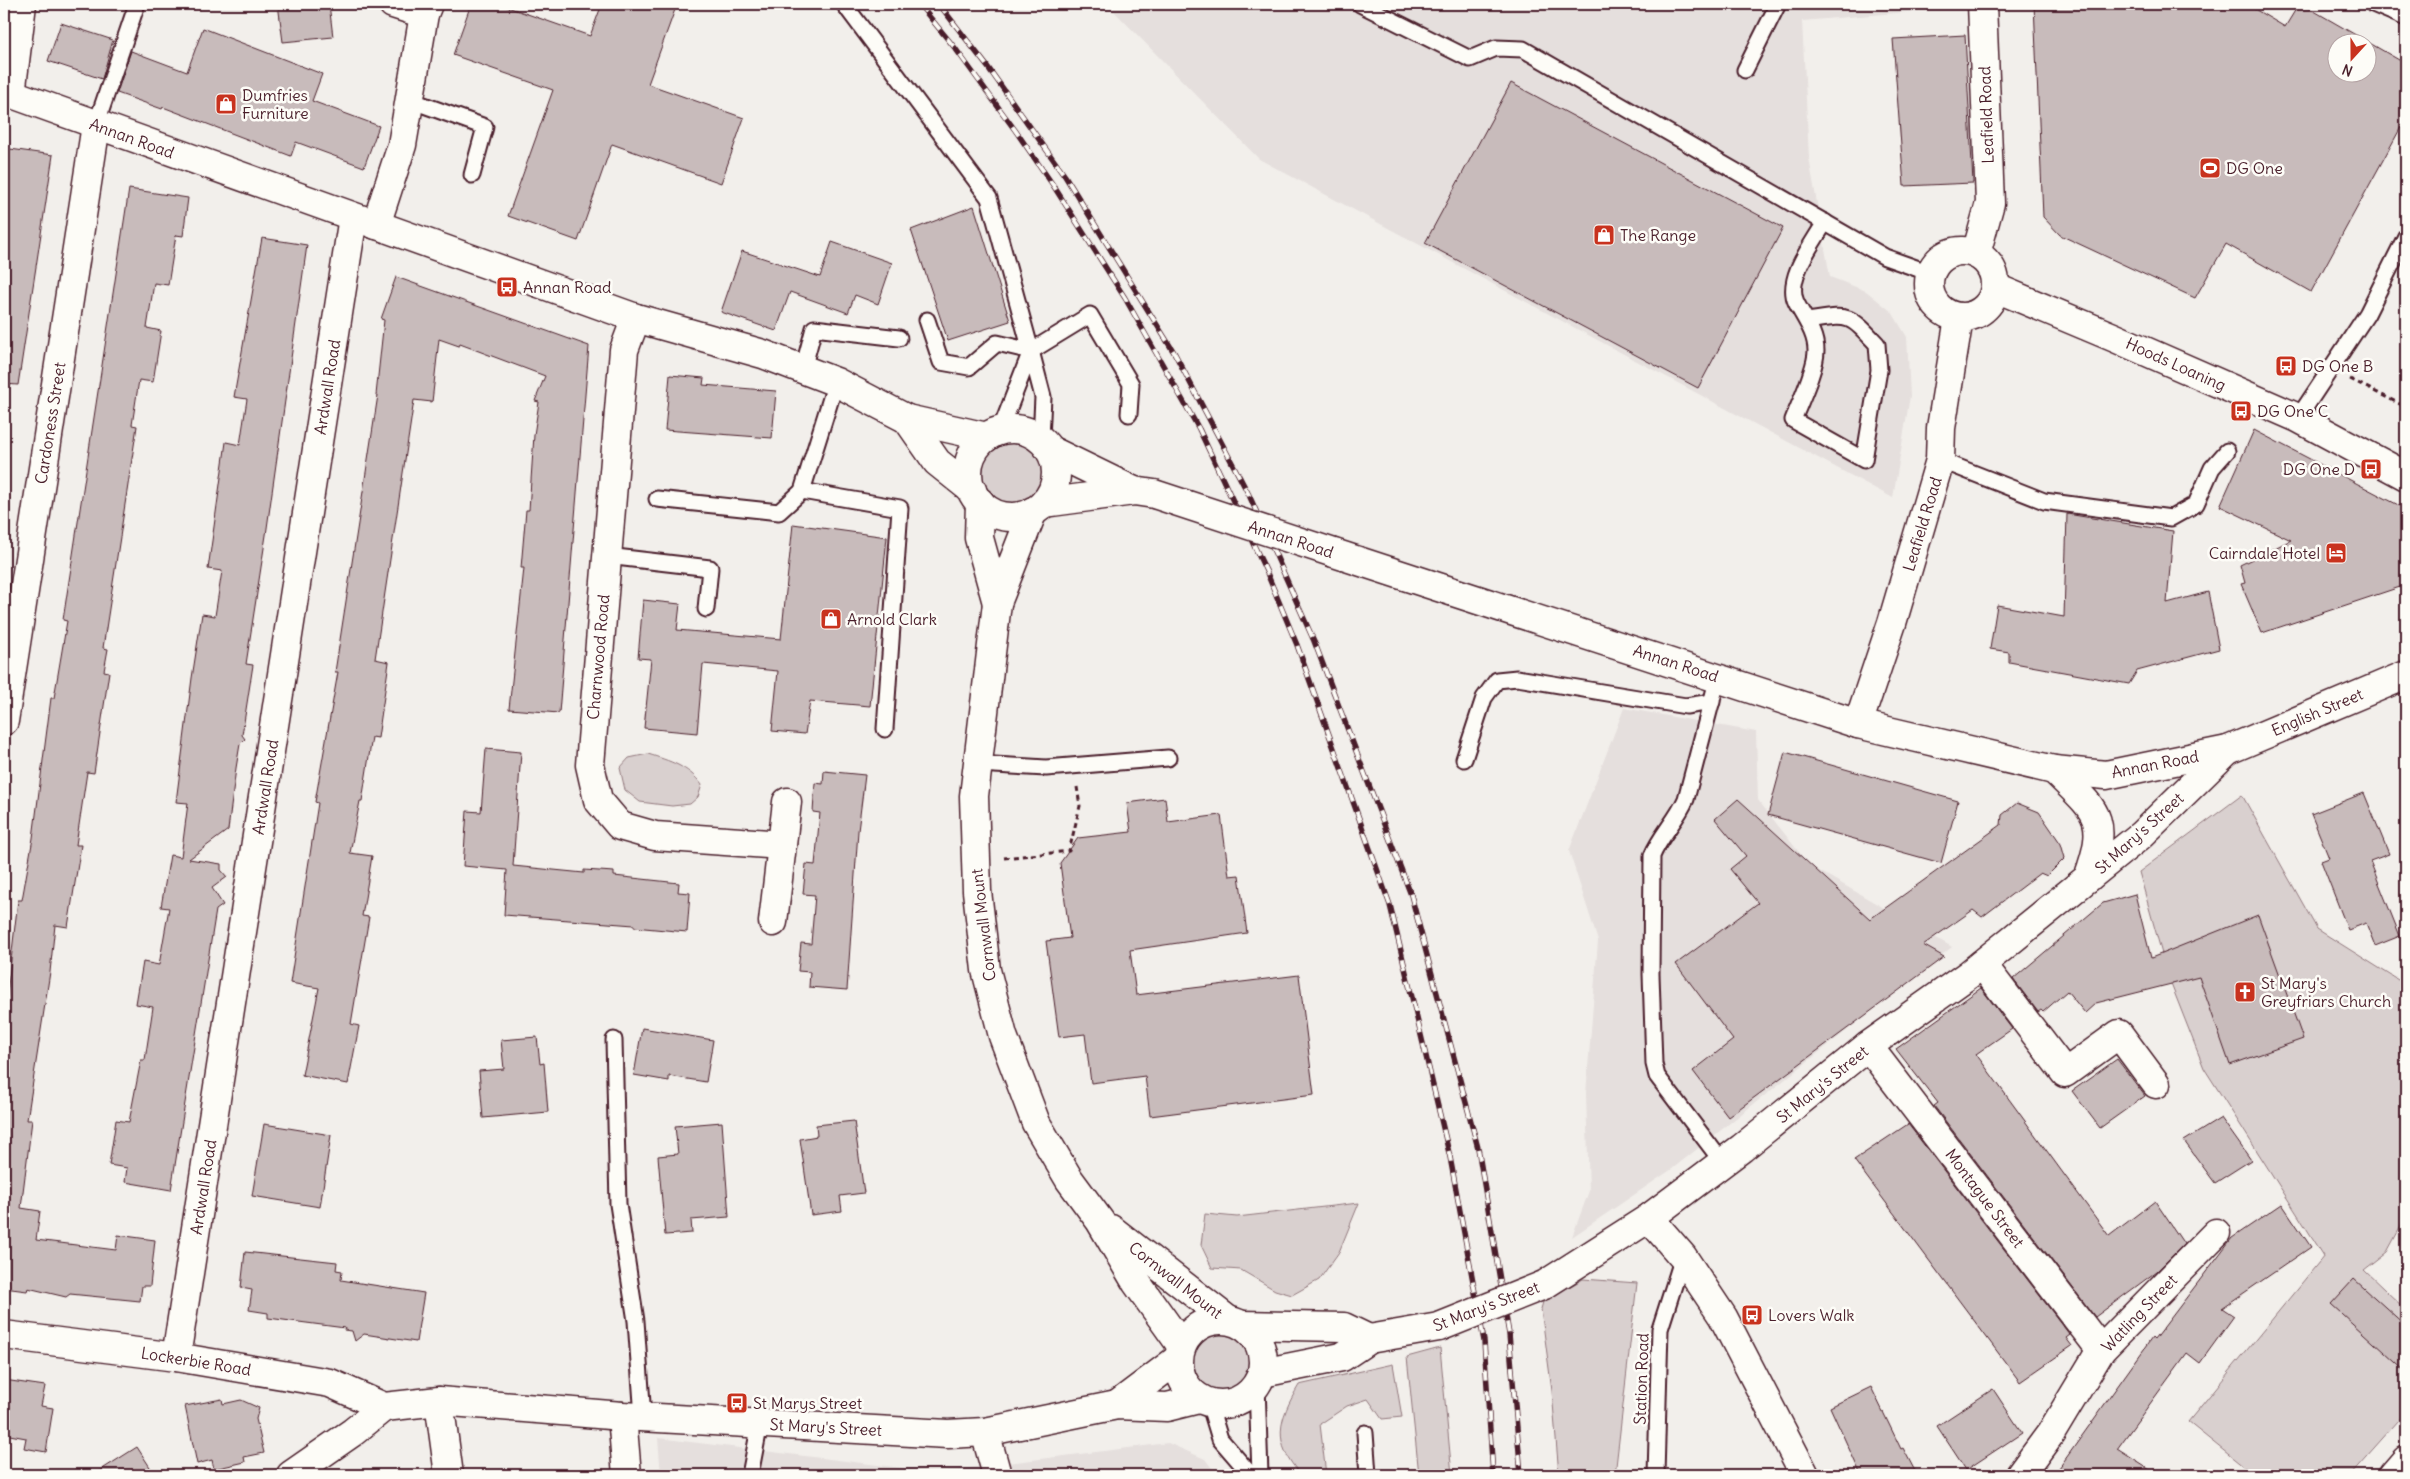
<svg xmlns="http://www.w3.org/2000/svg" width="2410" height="1479" font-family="Delius,sans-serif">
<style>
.built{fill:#e5dfdd}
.green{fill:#d9d0cf;stroke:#92787d}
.building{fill:#c8bbbb;stroke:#4a1f2b;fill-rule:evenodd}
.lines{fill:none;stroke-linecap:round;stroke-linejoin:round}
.lane-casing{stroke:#4a1f2b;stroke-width:19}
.street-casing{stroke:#4a1f2b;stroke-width:31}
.secondary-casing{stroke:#4a1f2b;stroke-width:31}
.primary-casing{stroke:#4a1f2b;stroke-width:31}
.path{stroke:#4a1f2b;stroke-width:3;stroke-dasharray:5 4;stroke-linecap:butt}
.lane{stroke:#fdfcf7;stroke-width:15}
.street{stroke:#fdfcf7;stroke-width:28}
.secondary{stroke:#fdfcf7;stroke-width:28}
.primary{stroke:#fdfcf7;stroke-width:28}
.rail-casing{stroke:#4a1f2b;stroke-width:5.5}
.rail{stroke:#fdfcf7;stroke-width:4;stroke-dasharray:11;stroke-linecap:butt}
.primary-bridge-casing{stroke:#4a1f2b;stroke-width:31;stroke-linecap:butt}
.primary-bridge{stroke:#fdfcf7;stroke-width:28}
.labels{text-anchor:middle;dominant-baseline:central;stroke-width:5;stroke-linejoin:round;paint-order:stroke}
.poi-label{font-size:16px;fill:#4a1f2b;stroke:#fdfcf7;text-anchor:start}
.street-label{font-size:16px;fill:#4a1f2b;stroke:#fdfcf7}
</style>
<rect width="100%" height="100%" fill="#f2efeb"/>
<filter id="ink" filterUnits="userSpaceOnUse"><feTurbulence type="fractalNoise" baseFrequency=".02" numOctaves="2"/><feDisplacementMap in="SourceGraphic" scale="10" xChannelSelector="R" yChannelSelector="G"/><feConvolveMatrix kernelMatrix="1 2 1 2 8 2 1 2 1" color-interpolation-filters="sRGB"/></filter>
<g filter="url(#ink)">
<g class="built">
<polygon points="1107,4 1942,4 1942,9 1802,21 1809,158 1830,277 1866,291 1892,312 1907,337 1910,396 1893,498 1259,159"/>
<polygon points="1624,708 1756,732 1758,800 1809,865 1952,947 1672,1169 1572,1237 1589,1191 1586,1094 1598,941 1569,851"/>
<polygon points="658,1438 935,1472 1168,1443 1205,1459 1217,1475 661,1475"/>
</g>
<g class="green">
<circle cx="1012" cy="473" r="30"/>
<path d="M648,754C670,761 688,766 702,785L698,797L690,804L672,806L640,802L625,790L620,768L629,758Z"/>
<polygon points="2242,795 2317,929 2406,985 2406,1217 2387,1252 2364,1270 2406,1310 2406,1412 2350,1475 2254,1475 2188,1422 2324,1256 2204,1068 2169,979 2139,872"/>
<polygon points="1359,1203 1339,1252 1319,1280 1292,1295 1275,1290 1241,1270 1212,1268 1201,1245 1205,1214 1237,1217"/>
<polygon points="1583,1279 1637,1283 1615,1475 1559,1475 1552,1391 1541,1309 1543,1302"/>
<circle cx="1220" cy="1363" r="30"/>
<polygon points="1440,1348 1452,1475 1419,1475 1407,1357"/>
<path d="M1393,1364L1402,1417L1382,1419L1368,1399L1347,1406L1320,1424L1326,1475H1301C1272,1442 1278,1421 1299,1385Z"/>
</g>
<g class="building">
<polygon points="278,4 329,4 333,37 283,42"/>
<polygon points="471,4 499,4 590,36 602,4 677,4 648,84 744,118 721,183 612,144 578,241 508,216 553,90 453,55"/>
<path d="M2034,4H2246L2285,27L2299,4H2302L2406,64V118L2311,292L2226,244L2195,298L2060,235L2043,217ZM2338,42H2368V72H2338Z"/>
<polygon points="61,23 113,40 102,79 48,61"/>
<polygon points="203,28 322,74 312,101 379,126 364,167 296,142 291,156 163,107 162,109 117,93 131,51 187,72"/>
<polygon points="1965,35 1973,183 1904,186 1893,39"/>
<polygon points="1511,83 1783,228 1698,388 1425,243"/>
<polygon points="10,149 53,155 18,385 4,384 4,190"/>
<polygon points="129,189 188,198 183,236 176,235 168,285 154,283 147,328 161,331 153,382 139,380 132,425 137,426 103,648 108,649 104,671 109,672 94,773 87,772 76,845 81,845 68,927 55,925 50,972 27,1120 32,1120 21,1208 40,1211 36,1240 116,1250 118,1235 155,1240 150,1286 142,1286 140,1301 70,1294 66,1297 28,1288 27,1291 4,1288 4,1020 18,900 22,900 33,838 51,698 54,698 67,621 63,620"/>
<polygon points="974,206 1010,321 948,341 911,230"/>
<polygon points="262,238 307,245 266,535 246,664 253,665 242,735 245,739 240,744 236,768 228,830 189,859 221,864 221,870 227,877 212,888 223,905 216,910 171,1190 125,1182 127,1168 109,1165 116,1120 129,1122 141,1060 145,1060 153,1007 136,1004 143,962 159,965 169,908 161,907 170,855 181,857 188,803 176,802 192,678 202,614 215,616 222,571 208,569 226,442 240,445 247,399 234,397"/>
<polygon points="832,242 892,263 878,304 855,295 848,313 790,292 776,331 721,312 742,251 820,277"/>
<polygon points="396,277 589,346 559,713 509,709 524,568 521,568 526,510 529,510 534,435 539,402 535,401 545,376 460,344 459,346 439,339 432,402 414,400 375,659 389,662 378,738 372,737 362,801 360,801 350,853 372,856 362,916 369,917 351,1024 359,1026 348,1084 302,1075 319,988 290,983 318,803 315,802 338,672 335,672 378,395 376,395 384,320 381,319"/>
<polygon points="670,375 704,378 703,385 776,391 772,438 665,430"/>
<polygon points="2254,430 2406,509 2406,585 2262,633 2241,584 2245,583 2240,565 2291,540 2220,506"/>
<polygon points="2067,514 2173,531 2167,603 2208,592 2219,649 2137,671 2129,684 2009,662 2009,652 1990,649 1997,605 2064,617"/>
<polygon points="793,524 887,537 870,706 810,701 805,734 772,731 778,671 703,664 697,733 644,728 651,659 638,658 643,600 680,604 677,630 781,639"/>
<polygon points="486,749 521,752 513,866 584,873 584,870 614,872 614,876 679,883 678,892 690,893 687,932 634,927 634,925 504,915 507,870 463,866 467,811 481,812"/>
<polygon points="1785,752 1958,801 1941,863 1768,815"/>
<polygon points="824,771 865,775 858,831 847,990 809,987 810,972 798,971 801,943 811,944 815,895 803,894 806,864 815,865 820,813 813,812 815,783 823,784"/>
<polygon points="2364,793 2389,854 2370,861 2400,936 2375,946 2366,923 2348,930 2321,861 2329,858 2311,814"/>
<polygon points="1165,798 1168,822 1221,815 1229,876 1239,875 1247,933 1130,950 1136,995 1299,975 1314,1095 1150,1116 1145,1076 1091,1083 1085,1034 1059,1037 1046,941 1070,938 1060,863 1078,838 1131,832 1127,803"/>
<polygon points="1738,799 1870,919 2001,825 2002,815 2017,803 2039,812 2061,844 2065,858 2047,876 2040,873 1982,917 1973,910 1923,945 1944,957 1728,1117 1693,1071 1733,1040 1676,964 1758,903 1730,869 1746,856 1715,819"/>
<polygon points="2135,894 2151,958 2258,915 2303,1039 2230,1065 2199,977 2096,1003 2085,1013 2067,991 2043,1012 2041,1010 2038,1012 2013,979 2103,903"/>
<polygon points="1981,988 2012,1029 1976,1054 2109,1236 2155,1201 2184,1244 2157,1271 2095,1317 1934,1106 1938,1103 1896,1049"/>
<polygon points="642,1028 713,1040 706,1082 669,1076 669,1081 634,1075"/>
<polygon points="537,1037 540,1064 544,1063 548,1112 483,1118 479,1071 504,1069 501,1040"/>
<polygon points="2117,1059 2145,1096 2100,1128 2072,1091"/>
<polygon points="2221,1118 2251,1160 2215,1183 2184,1141"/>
<polygon points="854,1121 864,1193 840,1196 842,1211 811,1215 800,1139 817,1136 816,1125"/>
<polygon points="722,1122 729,1217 691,1220 692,1233 665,1235 658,1156 678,1154 675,1126"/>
<polygon points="264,1124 331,1135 320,1207 252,1196"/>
<polygon points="1908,1124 2070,1335 2066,1338 2072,1346 2020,1382 1854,1160"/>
<polygon points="2282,1204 2311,1247 2222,1308 2234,1316 2200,1363 2187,1353 2117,1449 2158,1475 2054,1475 2152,1338 2154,1340 2232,1238"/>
<polygon points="245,1252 337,1262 336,1270 342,1271 341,1280 424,1293 416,1342 364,1334 355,1341 352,1331 344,1330 345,1328 268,1318 268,1313 249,1310 252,1290 241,1288"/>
<polygon points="2354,1279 2406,1326 2406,1372 2331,1304"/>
<polygon points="4,1380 45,1386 41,1406 53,1408 46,1452 24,1448 26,1438 4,1434"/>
<polygon points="1871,1387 1901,1449 1903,1448 1917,1475 1861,1475 1830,1407"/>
<polygon points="1993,1389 2022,1433 1966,1470 1937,1426"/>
<polygon points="222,1399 223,1404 241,1400 259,1408 256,1419 264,1453 244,1457 245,1462 214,1469 212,1460 197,1464 185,1406"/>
<polygon points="137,1447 155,1475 93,1475"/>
</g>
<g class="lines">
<g class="lane-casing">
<g id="lane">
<polyline points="844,4 989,198 1031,351"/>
<polyline points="1360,4 1470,59 1496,48 1523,49 1885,257 1930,273"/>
<polyline points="2373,4 2406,18"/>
<polyline points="1745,70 1778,4"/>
<polyline points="410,100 485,127 472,175"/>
<polyline points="96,125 137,4"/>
<polyline points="927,320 941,362 969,367 997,343 1031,351 1090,315 1131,384 1129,414"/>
<path d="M1807,321C1849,315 1847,312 1877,344L1879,370L1864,460L1793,420C1800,402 1816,369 1816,351C1816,332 1803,317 1796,302C1785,278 1814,242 1825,222"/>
<polyline points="803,369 814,328 899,338"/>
<polyline points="2298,418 2367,314 2406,236"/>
<polyline points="1000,431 1031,351 1043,397 1041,439"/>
<polyline points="1940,460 2044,501 2171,518 2196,504 2212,468 2227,451"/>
<polyline points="802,491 900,508 885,729"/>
<polyline points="657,499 779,512 802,491 836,382"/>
<polyline points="607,556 710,568 706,609"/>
<path d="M1718,677L1686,799C1677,820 1660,836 1652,856L1651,974L1654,1064L1657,1076L1723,1163"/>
<polyline points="1464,759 1484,698 1497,680 1517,678 1686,706 1712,702"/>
<polyline points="978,764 1046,768 1168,758"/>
<polyline points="614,1040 618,1204 636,1321 643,1417"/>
<polyline points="1257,1385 1260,1475"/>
<polyline points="1209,1403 1220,1439 1251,1475"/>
<polyline points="1365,1433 1368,1475"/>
<polyline points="750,1475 760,1423"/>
<polyline points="1656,1475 1660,1329 1683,1257"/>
</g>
</g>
<g class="street-casing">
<g id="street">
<polyline points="393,4 424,14"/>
<polyline points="11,94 22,4"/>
<polyline points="376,225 402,145 424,14 428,4"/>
<polyline points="1996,288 2113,337 2298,418 2406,476"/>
<polyline points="636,318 624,350 590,765 598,800 620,826 655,836 782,845"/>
<polyline points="4,721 96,125"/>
<polyline points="773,922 787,802"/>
<polyline points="1982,964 2065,1073 2119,1034 2156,1084"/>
<polyline points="1868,1046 2101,1350"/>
<polyline points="176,1357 353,217"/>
<polyline points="439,1401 449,1475"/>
<polyline points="622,1416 627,1475"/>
<polyline points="985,1432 997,1475"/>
<polyline points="2020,1475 2051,1433 2101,1350 2216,1233"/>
</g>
</g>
<g class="secondary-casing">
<g id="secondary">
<circle cx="1962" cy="284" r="33"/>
<polyline points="1976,254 1990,203 1982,4"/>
<polyline points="980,502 979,538 997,603"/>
<polyline points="1033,511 997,603 974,796 977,891 986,970 1003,1036 1036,1123 1069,1179 1100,1221 1136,1282 1181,1345"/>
<polyline points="1858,724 1892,623 1940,460 1941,428 1959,318"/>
<polyline points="1649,1218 1683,1257 1723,1317 1805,1475"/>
<polyline points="1111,1229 1228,1320"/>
<polyline points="291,1475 353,1432 384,1407"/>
<polyline points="2393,1475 2406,1460"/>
</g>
</g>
<g class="primary-casing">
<g id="primary">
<polyline points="4,91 636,318 763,354 836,382 907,419 987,437"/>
<polyline points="907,419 937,462 972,490"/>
<circle cx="1012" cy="473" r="44"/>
<polyline points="1050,450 1134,491 1154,494"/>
<polyline points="1044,503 1134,491"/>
<polyline points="1334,553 1858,724 2054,770 2106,775 2228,750 2406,675"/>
<path d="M2054,770C2097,812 2110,817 2088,878"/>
<polyline points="1544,1285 1649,1218 1742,1148 1868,1046 1968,975 2141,835 2228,750"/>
<circle cx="1221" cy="1362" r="42"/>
<polyline points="1242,1325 1344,1327 1369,1339"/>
<polyline points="4,1335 176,1357 330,1383 384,1407 439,1401 622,1416 948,1434 985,1432 1117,1405 1167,1407 1199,1399"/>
<polyline points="1262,1373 1342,1357 1369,1339 1439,1327"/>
<polyline points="1117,1405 1178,1359"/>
</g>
</g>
<g class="path">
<polyline points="2350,379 2406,407"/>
<polyline points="1004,858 1069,851 1080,806 1077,787"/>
</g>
<use href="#lane" class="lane"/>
<use href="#street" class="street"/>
<use href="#secondary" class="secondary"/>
<use href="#primary" class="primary"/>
<g class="rail-casing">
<g id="rail">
<polyline points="919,4 955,48 1015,130 1053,185 1125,298 1199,429 1267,573 1297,645 1390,905 1450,1157 1484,1341 1493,1475"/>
<polyline points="939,4 987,66 1065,176 1175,354 1249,495 1314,641 1411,895 1478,1148 1509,1334 1521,1475"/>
</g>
</g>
<use href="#rail" class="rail"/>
<g class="primary-bridge-casing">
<g id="primary-bridge">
<polyline points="1154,494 1334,553"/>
<polyline points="1439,1327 1544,1285"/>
</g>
</g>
<use href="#primary-bridge" class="primary-bridge"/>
</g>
</g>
<defs>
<g id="shop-square" transform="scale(1.125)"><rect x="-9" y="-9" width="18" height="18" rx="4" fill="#c8321e" stroke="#fdfcf7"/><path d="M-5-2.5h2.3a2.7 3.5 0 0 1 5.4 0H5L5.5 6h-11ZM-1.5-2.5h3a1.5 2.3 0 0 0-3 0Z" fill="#fff"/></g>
<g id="stadium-square" transform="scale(1.125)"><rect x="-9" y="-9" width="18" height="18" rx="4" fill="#c8321e" stroke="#fdfcf7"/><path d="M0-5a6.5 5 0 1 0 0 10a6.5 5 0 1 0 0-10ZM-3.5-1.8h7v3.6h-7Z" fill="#fff"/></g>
<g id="bus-square" transform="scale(1.125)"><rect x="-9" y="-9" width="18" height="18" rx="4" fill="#c8321e" stroke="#fdfcf7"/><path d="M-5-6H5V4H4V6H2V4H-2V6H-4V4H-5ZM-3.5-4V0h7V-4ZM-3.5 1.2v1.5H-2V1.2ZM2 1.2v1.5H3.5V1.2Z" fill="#fff"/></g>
<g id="hotel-square" transform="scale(1.125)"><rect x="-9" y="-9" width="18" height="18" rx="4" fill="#c8321e" stroke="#fdfcf7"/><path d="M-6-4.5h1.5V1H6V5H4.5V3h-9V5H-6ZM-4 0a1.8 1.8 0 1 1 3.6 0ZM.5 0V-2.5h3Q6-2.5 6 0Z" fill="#fff"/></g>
<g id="church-square" transform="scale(1.125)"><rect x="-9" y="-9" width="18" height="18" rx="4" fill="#c8321e" stroke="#fdfcf7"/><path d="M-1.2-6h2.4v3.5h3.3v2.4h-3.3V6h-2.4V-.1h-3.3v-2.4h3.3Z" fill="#fff"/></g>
</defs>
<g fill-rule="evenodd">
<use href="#shop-square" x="226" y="104"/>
<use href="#stadium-square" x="2210" y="168"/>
<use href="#shop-square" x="1604" y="235"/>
<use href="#bus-square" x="507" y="287"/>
<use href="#bus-square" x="2286" y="366"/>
<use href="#bus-square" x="2241" y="411"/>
<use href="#bus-square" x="2371" y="469"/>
<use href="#hotel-square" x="2336" y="553"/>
<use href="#shop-square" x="831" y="619"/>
<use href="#church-square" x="2245" y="992"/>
<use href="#bus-square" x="1752" y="1315"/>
<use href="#bus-square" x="737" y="1403"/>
</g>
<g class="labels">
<g class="poi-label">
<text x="242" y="95">Dumfries<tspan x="242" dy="18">Furniture</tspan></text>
<text x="2226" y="168">DG One</text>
<text x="1620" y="235">The Range</text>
<text x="523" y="287">Annan Road</text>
<text x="2302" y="366">DG One B</text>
<text x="2257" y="411">DG One C</text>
<text x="2355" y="469" text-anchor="end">DG One D</text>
<text x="2320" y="553" text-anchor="end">Cairndale Hotel</text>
<text x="847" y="619">Arnold Clark</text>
<text x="2261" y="983">St Mary's<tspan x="2261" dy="18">Greyfriars Church</tspan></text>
<text x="1768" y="1315">Lovers Walk</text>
<text x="753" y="1403">St Marys Street</text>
</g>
<g class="street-label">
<text transform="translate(1986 115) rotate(-92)">Leafield Road</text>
<text transform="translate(132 138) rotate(20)">Annan Road</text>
<text transform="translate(2176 364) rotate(24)">Hoods Loaning</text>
<text transform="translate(327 387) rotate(-81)">Ardwall Road</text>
<text transform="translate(50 423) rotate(-81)">Cardoness Street</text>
<text transform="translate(1922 524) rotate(-73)">Leafield Road</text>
<text transform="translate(1291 539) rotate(18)">Annan Road</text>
<text transform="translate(598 657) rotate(-85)">Charnwood Road</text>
<text transform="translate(1676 663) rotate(18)">Annan Road</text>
<text transform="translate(2317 712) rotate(-23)">English Street</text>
<text transform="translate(2155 764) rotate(-11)">Annan Road</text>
<text transform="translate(265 787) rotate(-81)">Ardwall Road</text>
<text transform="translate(2139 833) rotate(-42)">St Mary's Street</text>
<text transform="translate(983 925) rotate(-97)">Cornwall Mount</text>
<text transform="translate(1822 1084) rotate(-39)">St Mary's Street</text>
<text transform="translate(203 1187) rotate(-81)">Ardwall Road</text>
<text transform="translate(1985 1198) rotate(53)">Montague Street</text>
<text transform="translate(1176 1280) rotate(38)">Cornwall Mount</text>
<text transform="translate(1486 1306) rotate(-21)">St Mary's Street</text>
<text transform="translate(2139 1313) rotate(-46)">Watling Street</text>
<text transform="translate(196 1361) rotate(9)">Lockerbie Road</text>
<text transform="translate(1641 1379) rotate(-88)">Station Road</text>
<text transform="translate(826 1427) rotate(3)">St Mary's Street</text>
</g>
</g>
<rect width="2410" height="1479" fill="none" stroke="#fdfcf7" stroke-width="20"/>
<rect x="10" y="10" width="2390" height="1459" fill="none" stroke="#4a1f2b" stroke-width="2" filter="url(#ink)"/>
<g transform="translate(2352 58) rotate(201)"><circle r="24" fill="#fdfcf7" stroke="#b5a4a5"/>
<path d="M0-4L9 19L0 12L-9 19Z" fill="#c8321e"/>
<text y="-8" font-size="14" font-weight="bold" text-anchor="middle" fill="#4a1f2b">N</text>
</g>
</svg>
